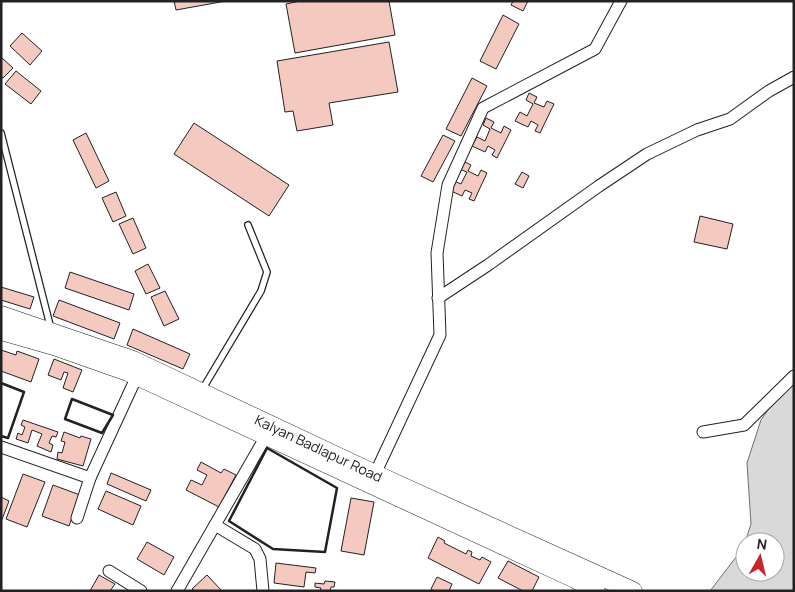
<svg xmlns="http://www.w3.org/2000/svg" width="795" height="592" font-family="Manrope,sans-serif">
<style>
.water{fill:#d9d9d9;stroke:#6f6f6f;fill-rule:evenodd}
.building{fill:#f3c9c0;stroke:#222}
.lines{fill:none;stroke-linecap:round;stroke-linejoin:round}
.lane-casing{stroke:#222;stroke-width:8}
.street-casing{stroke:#222;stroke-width:13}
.primary-casing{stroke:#222;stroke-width:19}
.lane{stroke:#fff;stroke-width:5.5}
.street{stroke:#fff;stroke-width:11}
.primary{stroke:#fff;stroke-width:18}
.wall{stroke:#222;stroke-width:2.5}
.labels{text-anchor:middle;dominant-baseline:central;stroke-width:4;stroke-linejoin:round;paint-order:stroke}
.street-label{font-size:14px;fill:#222;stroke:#fff}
</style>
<rect width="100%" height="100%" fill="#fff"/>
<path class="water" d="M794,378V591H710L743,548L751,524L747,463L761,420L787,382ZM745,542H775V572H745Z"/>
<g class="building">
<polygon points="174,1 226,1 176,10"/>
<polygon points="300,1 389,1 395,35 295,53 286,4"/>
<polygon points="513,1 528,1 523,11 511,5"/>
<polygon points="503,15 519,24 496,69 480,61"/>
<polygon points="22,33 42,51 30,65 10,46"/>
<polygon points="389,42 398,92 329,103 333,125 297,131 293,111 285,112 277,61"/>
<polygon points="1,57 13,68 3,78 1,77"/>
<polygon points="16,71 41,91 31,104 5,84"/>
<polygon points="472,78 487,86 461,136 446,129"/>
<polygon points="529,93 537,97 534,103 544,107 547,101 554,104 540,133 535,131 538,125 531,121 528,127 515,121 520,112 527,116 533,104 526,100"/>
<polygon points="486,118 494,122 491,128 501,133 504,126 511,130 497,158 492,155 495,150 488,146 485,152 472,146 477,137 485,141 490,129 483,125"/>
<polygon points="194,123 289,185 269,216 174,154"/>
<polygon points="86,133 109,181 96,188 73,140"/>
<polygon points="443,135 455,141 433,182 421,176"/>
<polygon points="463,161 471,165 468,171 478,176 481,170 487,173 474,201 469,199 472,193 465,190 462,196 449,190 454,181 461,184 467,172 459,169"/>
<polygon points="522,172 529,176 523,188 515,184"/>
<polygon points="116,192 126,216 113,222 102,198"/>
<polygon points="700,216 733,224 727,249 694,242"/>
<polygon points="133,218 146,248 133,254 119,224"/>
<polygon points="148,264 160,288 146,294 135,271"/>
<polygon points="70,272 134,294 129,310 65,288"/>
<polygon points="1,287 34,297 30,309 1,300"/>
<polygon points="165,291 179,319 164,326 151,297"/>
<polygon points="59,300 120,323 114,339 53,316"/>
<polygon points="133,329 190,354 183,369 127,345"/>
<polygon points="1,350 16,355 17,351 39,359 31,382 1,371"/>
<polygon points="54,359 82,370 73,392 63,388 68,373 64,372 61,380 48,375"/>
<polygon points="23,420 58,432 56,437 52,436 49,443 53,445 51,452 37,446 42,434 32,430 28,443 16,439 18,433 22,435 25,427 21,425"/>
<polygon points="64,432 80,438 81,436 91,439 83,466 57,459 58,452 62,453 65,442 61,441"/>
<polygon points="201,462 221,473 224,469 236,475 219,507 186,490 191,480 202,485 207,475 197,470"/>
<polygon points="111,473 151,490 146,501 107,484"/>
<polygon points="23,474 45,482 27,527 6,519"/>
<polygon points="53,485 80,495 69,526 42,516"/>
<polygon points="106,491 141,506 133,525 98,509"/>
<polygon points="1,497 9,501 1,522"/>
<polygon points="351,498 374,502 364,555 341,551"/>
<polygon points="438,537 445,541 444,543 466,554 468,550 472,552 471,556 480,560 482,557 491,562 479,584 428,558"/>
<polygon points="147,542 174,557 164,575 137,559"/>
<polygon points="508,561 539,577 532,591 523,591 498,578"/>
<polygon points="276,563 316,568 315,573 306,572 304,587 274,583"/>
<polygon points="99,575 115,584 110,591 90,591"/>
<polygon points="207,575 222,591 195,591 192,589"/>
<polygon points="437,577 452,584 449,591 434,591 431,589"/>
<polygon points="325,581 335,582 334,587 331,587 330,591 320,591 321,588 315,587 315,583 324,584"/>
</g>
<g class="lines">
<g class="lane-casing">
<g id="lane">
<polyline points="1,133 51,329"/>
<polyline points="202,390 261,291 267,272 248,225"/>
</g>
</g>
<g class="street-casing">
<g id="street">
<polyline points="438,298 488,265 599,186 647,154 697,130 730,119 769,91 794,77"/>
<polyline points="703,432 744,425 794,376"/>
<polyline points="1,447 90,478"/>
<polyline points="375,474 440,335 437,253 448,185 483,108 595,49 621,1"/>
<polyline points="77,518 90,478 137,376"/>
<polyline points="215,525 255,549 260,559 263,591"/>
<polyline points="109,571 141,591"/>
<polyline points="177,591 269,431"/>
</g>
</g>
<g class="primary-casing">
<g id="primary">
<path id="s1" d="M1,315L133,360L375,474L633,591"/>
<polyline points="1,331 54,346 128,372 575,579 596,591"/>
</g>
</g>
<use href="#lane" class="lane"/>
<use href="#street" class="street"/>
<use href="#primary" class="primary"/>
<g class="wall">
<polyline points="1,383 24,392 8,438 1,436"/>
<polygon points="72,399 113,415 102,433 65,419"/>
<polygon points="267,448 337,488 325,552 273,549 229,521"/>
</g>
</g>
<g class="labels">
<g class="street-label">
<text stroke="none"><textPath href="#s1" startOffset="345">Kalyan Badlapur Road</textPath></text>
</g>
</g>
<rect width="795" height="592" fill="none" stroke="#222222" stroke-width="5"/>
<g transform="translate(760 557) rotate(8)"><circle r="24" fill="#ffffff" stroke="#a7a7a7"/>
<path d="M0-4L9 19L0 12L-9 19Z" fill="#c62828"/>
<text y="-8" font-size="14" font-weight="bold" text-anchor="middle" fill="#222222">N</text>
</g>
</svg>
